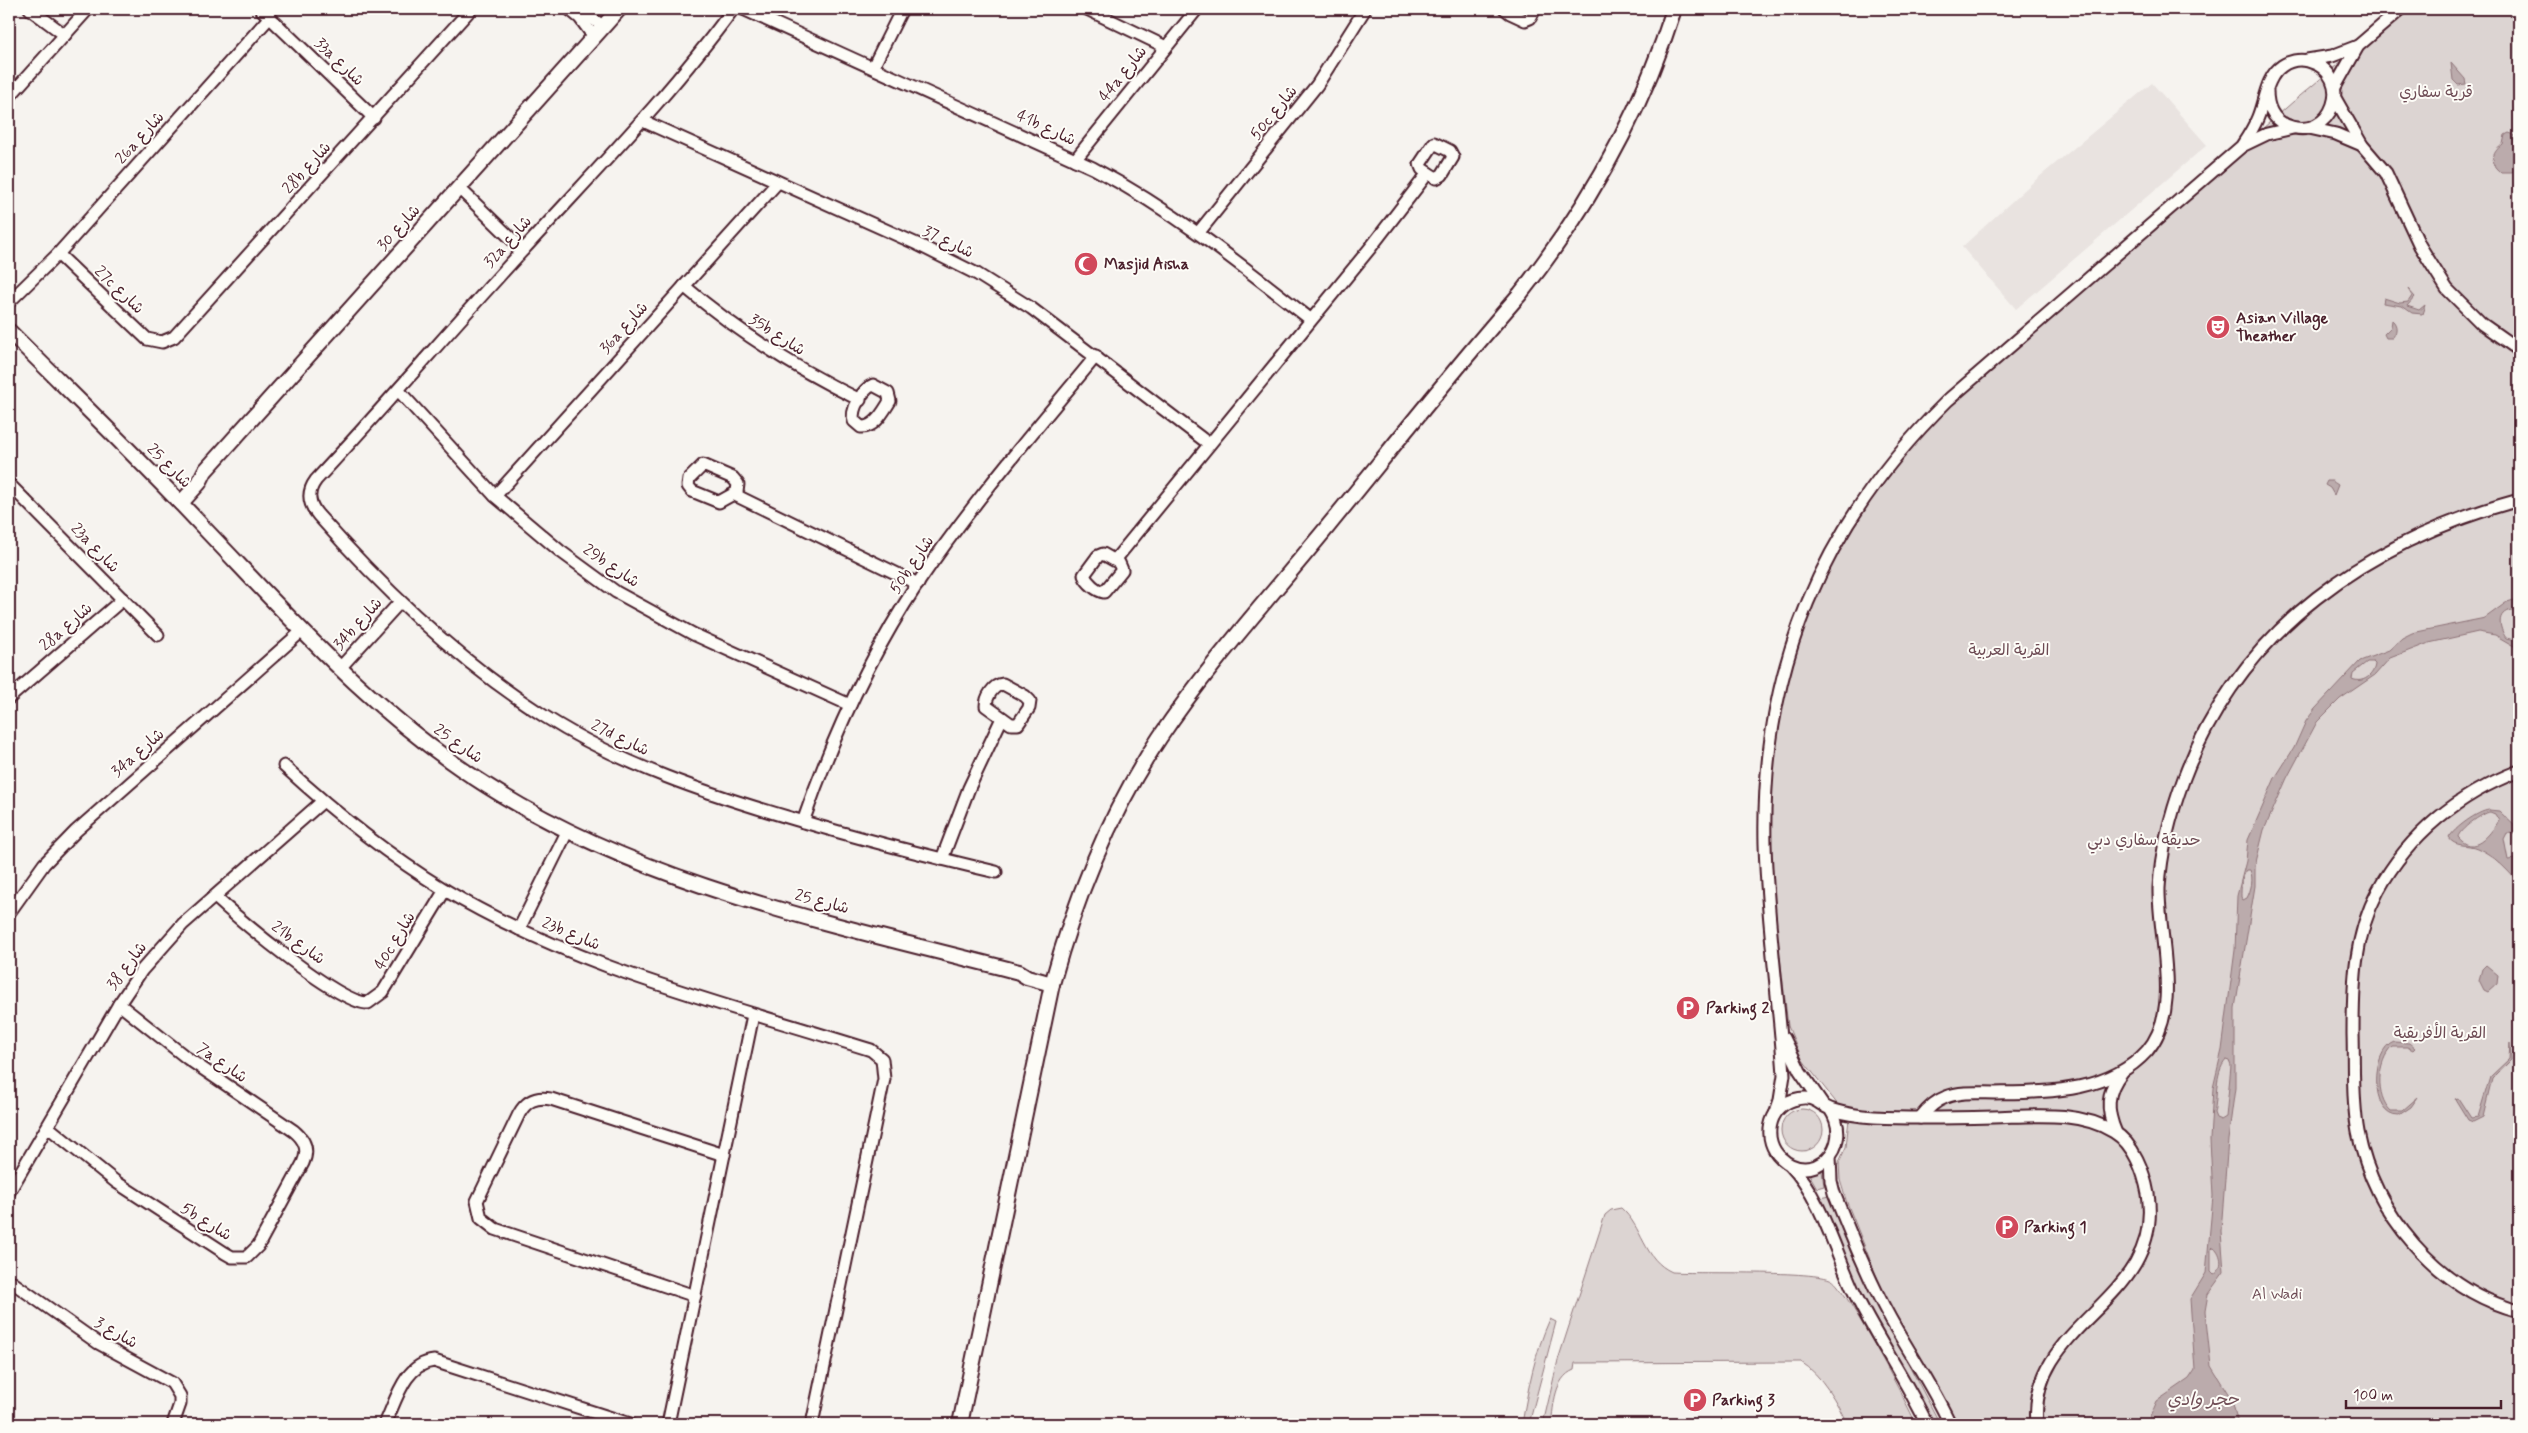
<svg xmlns="http://www.w3.org/2000/svg" width="2528" height="1433" font-family="Mynerve,'Playpen Sans Arabic',sans-serif">
<style>
.built{fill:#e9e3e0}
.green{fill:#dcd4d2;stroke:#937a7e}
.water{fill:#bbabac;stroke:#8e7378;fill-rule:evenodd}
.lines{fill:none;stroke-linecap:round;stroke-linejoin:round}
.minor-casing{stroke:#4a1f2b;stroke-width:15}
.tertiary-casing{stroke:#4a1f2b;stroke-width:18}
.minor{stroke:#fdfcf7;stroke-width:11}
.tertiary{stroke:#fdfcf7;stroke-width:14}
.labels{text-anchor:middle;dominant-baseline:central;stroke-width:4;stroke-linejoin:round;paint-order:stroke}
.street-label{font-size:16px;fill:#4a1f2b;stroke:#fdfcf7}
.park-label{font-size:16px;fill:#6e4c55;stroke:#fdfcf7}
.poi-label{font-size:16px;font-weight:bold;fill:#4a1f2b;stroke:#fdfcf7;text-anchor:start}
.water-label{font-size:18px;font-style:italic;fill:#725058;stroke:#fdfcf7}
</style>
<rect width="100%" height="100%" fill="#f6f3ef"/>
<filter id="ink" filterUnits="userSpaceOnUse"><feTurbulence type="fractalNoise" baseFrequency=".02" numOctaves="2"/><feDisplacementMap in="SourceGraphic" scale="10" xChannelSelector="R" yChannelSelector="G"/><feConvolveMatrix kernelMatrix="1 2 1 2 8 2 1 2 1" color-interpolation-filters="sRGB"/></filter>
<g filter="url(#ink)">
<polygon class="built" points="2152,83 2207,145 2016,309 1962,247 2032,183"/>
<g class="green">
<polygon points="2404,9 2519,9 2519,1424 1954,1424 1935,1382 1883,1292 1846,1200 1840,1180 1839,1162 1846,1147 1849,1119 1802,1059 1788,1026 1766,835 1770,772 1787,675 1812,597 1877,482 1980,376 2294,101"/>
<circle cx="1802" cy="1130" r="21"/>
<polygon points="1822,1171 1824,1186 1817,1188 1809,1174"/>
<polygon points="1829,1196 1852,1256 1940,1424 1930,1424 1866,1306 1846,1264 1820,1198"/>
<path d="M1621,1208C1643,1227 1643,1259 1672,1272C1700,1274 1815,1270 1832,1280C1846,1288 1907,1403 1916,1424H1847C1837,1402 1822,1375 1801,1362L1575,1363L1574,1370C1554,1378 1554,1405 1551,1424H1543L1558,1360L1605,1215L1611,1210Z"/>
<path d="M1550,1319L1556,1322L1529,1424H1522C1528,1389 1535,1352 1550,1319Z"/>
</g>
<g class="water">
<polygon points="2451,63 2465,79 2466,84 2458,85 2453,80"/>
<path d="M2509,133C2524,136 2524,165 2512,172H2501C2488,161 2493,152 2503,144L2505,135Z"/>
<polygon points="2408,289 2415,297 2407,306 2419,310 2425,305 2422,314 2412,313 2402,306 2383,303 2384,298 2400,303 2408,302 2412,296"/>
<path d="M2392,320C2398,325 2397,333 2392,338H2386L2384,334L2391,327Z"/>
<polygon points="2332,481 2338,485 2334,495 2330,488 2325,485 2327,481"/>
<path d="M2514,600L2519,601V610C2498,608 2496,623 2506,638L2519,641V649L2495,635L2478,632L2429,643L2390,658L2375,675L2340,699L2317,722L2287,778L2264,830L2255,866V886L2235,1008V1088L2228,1140L2221,1231L2224,1272L2208,1294L2205,1311L2211,1366L2232,1400L2238,1424H2147L2157,1401L2189,1379L2195,1370L2190,1299L2206,1273L2213,1196L2210,1140L2213,1088L2222,1050L2235,950L2237,896L2246,861L2248,840L2275,778L2294,748L2306,721L2315,709L2360,661L2389,650L2402,638L2412,633L2485,618L2507,602ZM2367,662H2373L2375,664C2374,675 2363,684 2352,679L2353,673ZM2247,870H2250C2254,879 2251,890 2247,898L2243,900L2241,897C2241,888 2241,877 2247,870ZM2226,1060L2229,1061L2231,1066L2226,1117L2221,1120L2216,1118L2214,1113C2218,1096 2214,1074 2226,1060ZM2214,1247C2222,1254 2224,1269 2214,1275L2211,1272V1248Z"/>
<path d="M2489,810L2499,811L2519,830V837L2517,834L2507,833L2504,839L2508,860L2515,859L2519,852V883C2507,870 2494,855 2477,848C2468,844 2454,847 2449,838C2454,828 2478,811 2489,810ZM2490,812L2495,814L2499,821C2489,835 2474,857 2458,837C2459,830 2482,813 2490,812Z"/>
<polygon points="2486,965 2498,975 2497,984 2488,992 2484,990 2479,980 2482,969"/>
<path d="M2394,1042L2409,1043L2415,1048L2413,1050L2407,1047H2392C2377,1061 2375,1096 2391,1111H2402L2418,1097L2411,1107L2399,1115C2369,1116 2371,1050 2394,1042Z"/>
<polygon points="2510,1043 2511,1060 2492,1079 2483,1117 2473,1122 2468,1120 2455,1099 2458,1098 2471,1118 2478,1117 2490,1077 2509,1059"/>
</g>
<g class="lines">
<g class="minor-casing">
<g id="minor">
<polyline points="30,9 65,35"/>
<polyline points="261,9 374,118"/>
<polyline points="569,9 580,18 594,37"/>
<polyline points="578,9 603,26"/>
<path d="M733,9C670,95 596,170 524,249C454,325 387,404 316,480C307,492 308,503 318,515C385,591 458,661 544,716C621,765 708,794 794,819C861,839 928,856 996,872"/>
<path d="M743,9L1093,168C1174,211 1239,263 1310,319"/>
<polyline points="1087,9 1166,47"/>
<polyline points="1505,9 1510,13 1525,20 1530,18 1535,9"/>
<polyline points="2307,60 2332,56 2358,46"/>
<polyline points="873,67 902,9"/>
<polyline points="2335,87 2358,46 2401,9"/>
<polyline points="9,97 88,9"/>
<polyline points="2335,98 2362,145 2386,173 2420,246 2447,289 2482,324 2519,350"/>
<polyline points="643,121 917,244 977,274 1031,308 1209,444"/>
<polyline points="2309,128 2336,134 2362,145"/>
<polygon points="1434,143 1450,151 1453,157 1442,175 1436,178 1422,169 1420,164"/>
<path d="M2243,144C2249,135 2254,127 2258,117C2265,100 2266,77 2282,66C2289,61 2299,59 2308,61C2357,74 2332,145 2286,125C2272,119 2267,105 2267,91"/>
<polyline points="1075,160 1197,9"/>
<polyline points="459,188 523,250"/>
<polyline points="1199,232 1317,85 1365,9"/>
<polyline points="58,254 147,339 162,342 174,337 471,9"/>
<path d="M684,286C738,332 796,369 860,400"/>
<polyline points="9,302 58,254 270,17"/>
<path d="M873,385L888,393L890,401C883,412 875,428 861,427L854,421C850,410 863,389 873,385Z"/>
<polyline points="399,391 495,496 560,551 616,592 693,634 850,705"/>
<polygon points="703,465 733,478 738,484 737,492 719,502 692,491 688,486 689,479"/>
<polyline points="9,484 158,635"/>
<polyline points="735,495 918,584"/>
<polyline points="495,496 778,182"/>
<path d="M1103,554L1119,563L1122,570L1104,592C1097,591 1087,583 1084,575L1098,556Z"/>
<polyline points="1115,560 1371,247 1428,173"/>
<polyline points="340,668 400,602"/>
<path d="M1003,684L1025,696L1030,701L1029,708L1018,724H1011L986,706C986,697 993,685 1003,684Z"/>
<polyline points="9,698 123,599"/>
<path d="M284,766C334,812 386,854 445,890C577,969 726,1004 871,1050L882,1059L884,1079L812,1424"/>
<path d="M2519,771C2459,794 2409,834 2378,891C2354,936 2353,984 2353,1034C2354,1066 2352,1100 2358,1132C2374,1214 2438,1290 2519,1311"/>
<path d="M803,822C832,738 869,657 918,583C972,503 1035,430 1096,356"/>
<polyline points="942,859 969,788 1002,718"/>
<path d="M215,897C240,920 339,1004 368,1003L383,992L445,890"/>
<polyline points="9,913 44,864 76,831 302,631"/>
<polyline points="519,929 568,830"/>
<polyline points="1784,1038 1800,1071 1822,1103"/>
<path d="M1830,1109C1856,1148 1811,1187 1781,1158C1762,1141 1768,1108 1793,1100C1815,1093 1817,1105 1833,1110C1846,1114 1860,1116 1874,1117C1914,1119 1954,1118 1993,1117C2033,1116 2078,1110 2114,1132C2134,1144 2144,1172 2148,1194C2165,1302 2027,1321 2037,1424"/>
<path d="M1776,1112L1780,1100L1784,1075C1779,998 1767,921 1765,844C1761,667 1822,524 1948,400L2242,146L2267,134L2293,128"/>
<path d="M1920,1118C1927,1109 1935,1101 1946,1097C1961,1091 1979,1093 1995,1093C2047,1092 2109,1093 2147,1051C2183,1009 2158,938 2159,888C2161,850 2171,813 2184,778C2241,627 2369,541 2519,500"/>
<path d="M48,1127L116,1182L225,1253L232,1257H247L258,1246L303,1163C309,1150 305,1140 294,1131L187,1058L119,1004"/>
<path d="M2116,1133C2106,1110 2106,1092 2122,1072"/>
<path d="M1830,1156L1831,1181L1834,1193C1851,1235 1868,1278 1890,1318C1910,1354 1933,1387 1950,1424"/>
<path d="M1790,1165C1820,1196 1835,1250 1853,1290C1875,1336 1905,1378 1927,1424"/>
<polyline points="9,1192 119,1004 142,970 183,924 323,801"/>
<polyline points="9,1280 98,1343 172,1383 180,1396 180,1404 173,1424"/>
<path d="M695,1296L495,1229L481,1218L477,1201L519,1114C526,1101 536,1096 551,1099L724,1155"/>
<path d="M385,1424C396,1401 404,1364 434,1361L630,1424"/>
<polyline points="668,1424 753,1015"/>
</g>
</g>
<g class="tertiary-casing">
<g id="tertiary">
<path d="M9,331C74,396 141,460 204,528C292,620 377,717 486,785C646,887 838,925 1019,972L1027,977L1052,984"/>
<polyline points="181,503 199,483 205,471 619,9"/>
<path d="M960,1424L1052,984C1076,896 1110,812 1160,737C1210,662 1272,595 1329,525C1392,448 1454,369 1520,294C1588,208 1641,114 1674,9"/>
</g>
</g>
<use href="#minor" class="minor"/>
<use href="#tertiary" class="tertiary"/>
</g>
</g>
<defs>
<g id="mosque-disc" transform="scale(1.25)"><circle r="9.5" fill="#d1495b" stroke="#fdfcf7"/><path d="M3.5-4.9A6 6 0 1 0 3.5 4.9A5 5 0 1 1 3.5-4.9Z" fill="#fff"/></g>
<g id="theatre-disc" transform="scale(1.25)"><circle r="9.5" fill="#d1495b" stroke="#fdfcf7"/><path d="M-5-5.5Q0-4 5-5.5V0Q5 5 0 6Q-5 5-5 0ZM-3.3-2.5H-1v1.5H-3.3ZM1-2.5H3.3v1.5H1ZM-2.8 1Q0 5.5 2.8 1Z" fill="#fff"/></g>
<g id="parking-disc" transform="scale(1.25)"><circle r="9.5" fill="#d1495b" stroke="#fdfcf7"/><path d="M-3.5-5.5H1a3.5 3.5 0 0 1 0 7H-1V5.5H-3.5ZM-1-3.4V-.6H.8a1.4 1.4 0 0 0 0-2.8Z" fill="#fff"/></g>
</defs>
<g fill-rule="evenodd">
<use href="#mosque-disc" x="1086" y="264"/>
<use href="#theatre-disc" x="2218" y="327"/>
<use href="#parking-disc" x="1688" y="1008"/>
<use href="#parking-disc" x="2007" y="1227"/>
<use href="#parking-disc" x="1695" y="1400"/>
</g>
<g class="labels">
<g class="street-label">
<text transform="translate(339 62) rotate(44)">33a شارع</text>
<text transform="translate(1123 74) rotate(-51)">44a شارع</text>
<text transform="translate(1274 113) rotate(-51)">50c شارع</text>
<text transform="translate(1046 128) rotate(25)">41b شارع</text>
<text transform="translate(140 138) rotate(-48)">26a شارع</text>
<text transform="translate(307 168) rotate(-48)">28b شارع</text>
<text transform="translate(399 228) rotate(-48)">شارع 30</text>
<text transform="translate(508 242) rotate(-48)">32a شارع</text>
<text transform="translate(948 242) rotate(26)">شارع 37</text>
<text transform="translate(119 290) rotate(44)">27c شارع</text>
<text transform="translate(624 328) rotate(-48)">36a شارع</text>
<text transform="translate(777 335) rotate(33)">35b شارع</text>
<text transform="translate(169 466) rotate(45)">شارع 25</text>
<text transform="translate(95 548) rotate(46)">23a شارع</text>
<text transform="translate(912 565) rotate(-56)">50b شارع</text>
<text transform="translate(611 566) rotate(34)">29b شارع</text>
<text transform="translate(358 624) rotate(-48)">34b شارع</text>
<text transform="translate(66 627) rotate(-41)">28a شارع</text>
<text transform="translate(620 738) rotate(26)">27d شارع</text>
<text transform="translate(458 744) rotate(35)">شارع 25</text>
<text transform="translate(138 753) rotate(-41)">34a شارع</text>
<text transform="translate(822 902) rotate(15)">شارع 25</text>
<text transform="translate(571 934) rotate(23)">23b شارع</text>
<text transform="translate(395 941) rotate(-59)">40c شارع</text>
<text transform="translate(298 943) rotate(36)">21b شارع</text>
<text transform="translate(127 966) rotate(-53)">شارع 38</text>
<text transform="translate(222 1063) rotate(35)">7a شارع</text>
<text transform="translate(206 1222) rotate(32)">5b شارع</text>
<text transform="translate(116 1333) rotate(30)">شارع 3</text>
</g>
<g class="park-label">
<text x="2436" y="92">قرية سفاري</text>
<text x="2009" y="650">القرية العربية</text>
<text x="2144" y="840">حديقة سفاري دبي</text>
<text x="2440" y="1033">القرية الأفريقية</text>
<text x="2277" y="1294">Al Wadi</text>
</g>
<g class="poi-label">
<text x="1104" y="264">Masjid Aisha</text>
<text x="2236" y="318">Asian Village<tspan x="2236" dy="18">Theather</tspan></text>
<text x="1706" y="1008">Parking 2</text>
<text x="2024" y="1227">Parking 1</text>
<text x="1712" y="1400">Parking 3</text>
</g>
<g class="water-label">
<text x="2203" y="1400">حجر وادي</text>
</g>
</g>
<rect width="2528" height="1433" fill="none" stroke="#fdfcf7" stroke-width="30"/>
<rect x="15" y="15" width="2498" height="1403" fill="none" stroke="#4a1f2b" stroke-width="2" filter="url(#ink)"/>
<path d="M2346 1400v8h155v-8" fill="none" stroke="#4a1f2b" stroke-width="2.5"/>
<text x="2353" y="1400" font-size="15" fill="#4a1f2b" stroke="#fdfcf7" stroke-width="4" paint-order="stroke">100 m</text>
</svg>
